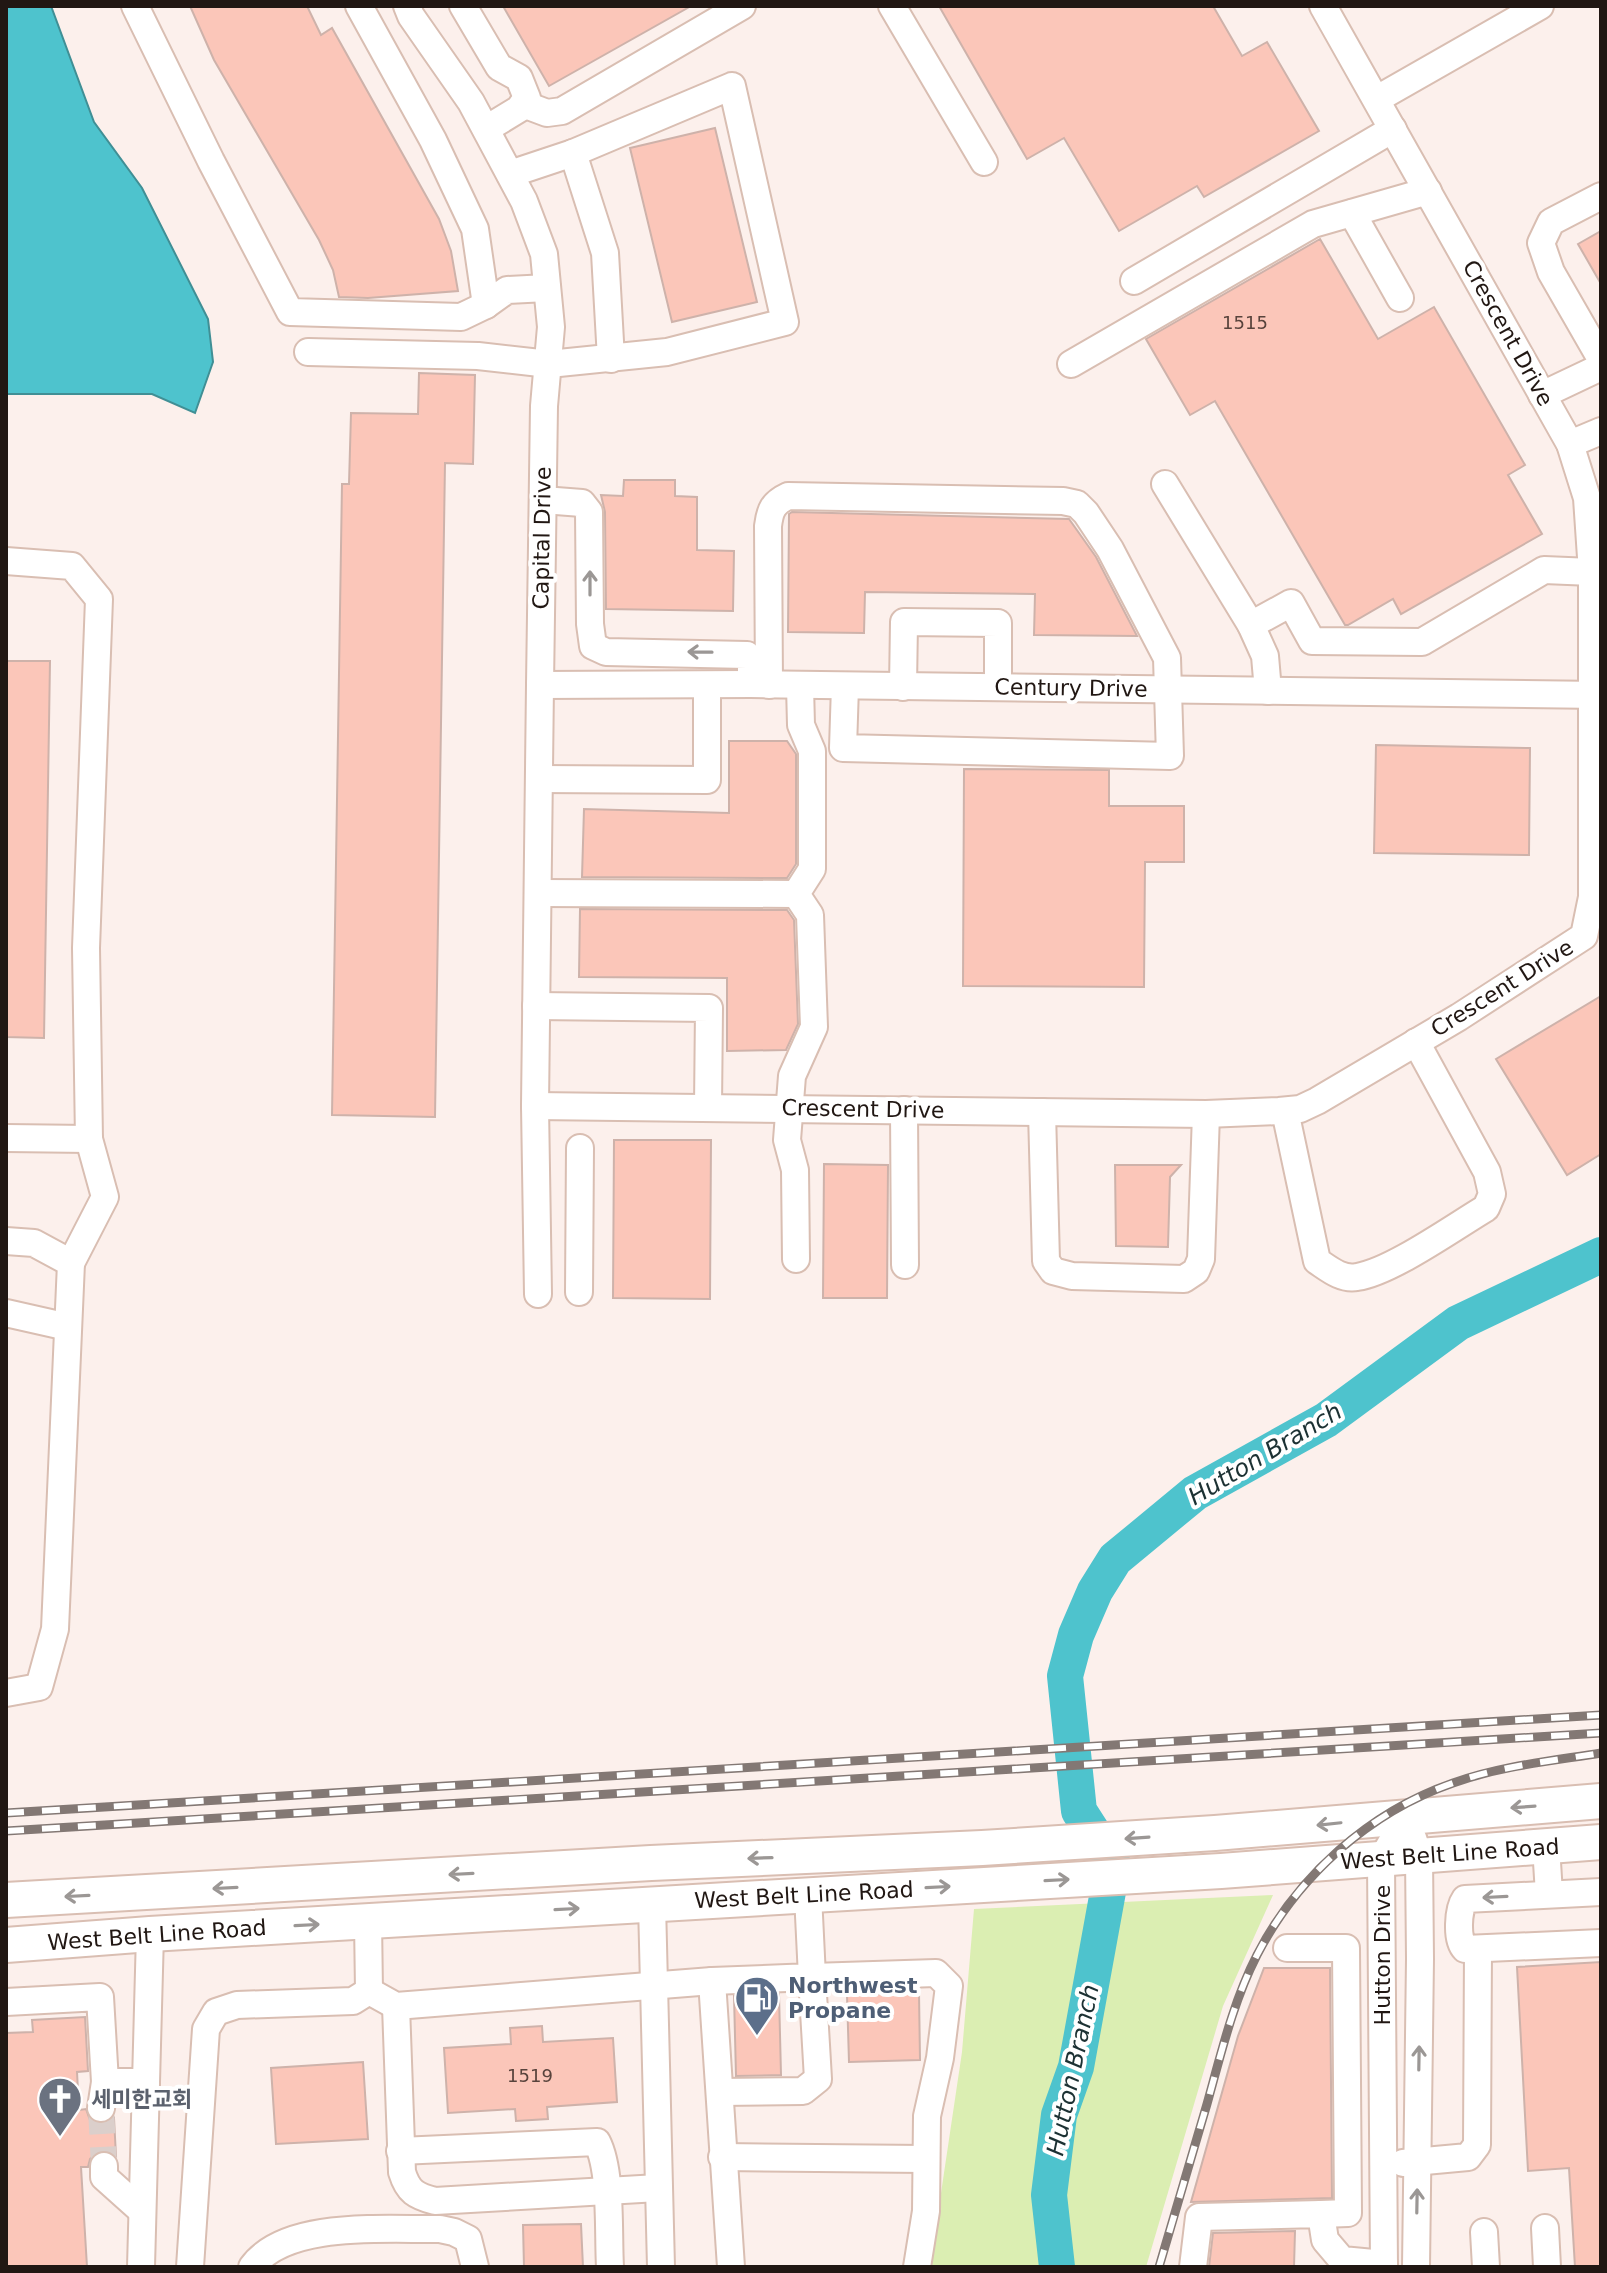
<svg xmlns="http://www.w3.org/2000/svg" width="1607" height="2273" font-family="'DejaVu Sans','Noto Sans KR',sans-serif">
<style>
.green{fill:#dbeeb2}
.water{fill:#4ec3cd;stroke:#408f95;stroke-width:2}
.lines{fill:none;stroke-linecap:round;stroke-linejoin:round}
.river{stroke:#4ec3cd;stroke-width:36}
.building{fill:#fbc6b9;stroke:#ceb2aa;stroke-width:2}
.minor-tunnel{stroke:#dbcfcb;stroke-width:26;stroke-dasharray:26 13;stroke-linecap:butt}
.minor-casing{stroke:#d9beb2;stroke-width:30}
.major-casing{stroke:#d9beb2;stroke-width:38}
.minor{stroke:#fff;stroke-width:26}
.major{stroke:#fff;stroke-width:34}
.rail-casing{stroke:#837874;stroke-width:9}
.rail{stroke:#fff;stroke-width:6;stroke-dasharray:18;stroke-linecap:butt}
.oneway{stroke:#9b9795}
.labels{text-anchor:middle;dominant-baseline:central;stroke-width:8;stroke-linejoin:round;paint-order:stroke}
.number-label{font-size:18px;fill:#58433c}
.street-label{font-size:22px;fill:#211713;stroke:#fff}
.service-label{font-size:22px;font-weight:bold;fill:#4e5e75;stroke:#fff;text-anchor:start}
.worship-label{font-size:22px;font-weight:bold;fill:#5b616d;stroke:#fff;text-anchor:start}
.water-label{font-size:24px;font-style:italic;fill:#1c3133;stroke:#fff}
</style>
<rect width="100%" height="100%" fill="#fcf0ec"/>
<polygon class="green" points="1273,1895 1223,2006 1146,2267 930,2267 962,2052 974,1909"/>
<polygon class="water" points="6,6 51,6 94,122 142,188 208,319 213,362 195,413 152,394 6,394"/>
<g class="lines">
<polyline class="river" points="1057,2267 1049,2195 1059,2115 1076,2067 1113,1864 1079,1811 1065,1676 1076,1635 1095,1591 1115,1559 1195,1493 1326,1420 1458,1323 1601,1255"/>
</g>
<g class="building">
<polygon points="190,6 307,6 321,35 332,28 439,219 451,251 458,291 368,298 339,297 333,270 319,240 214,60"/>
<polygon points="503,6 691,6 549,86"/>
<polygon points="939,6 1213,6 1242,56 1267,42 1319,131 1204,197 1197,186 1119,231 1064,138 1027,159"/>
<polygon points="715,128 757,302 672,322 630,148"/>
<polygon points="1601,231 1601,284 1578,244"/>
<polygon points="1320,239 1378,339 1434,307 1525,465 1508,475 1542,534 1401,614 1393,599 1348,625 1345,625 1215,401 1190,415 1146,339"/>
<polygon points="419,373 475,375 473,464 445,463 435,1117 332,1115 342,484 349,484 351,413 418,414"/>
<polygon points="624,480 675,480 675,496 697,497 697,550 734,551 733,611 606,609 605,512 601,495 623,496"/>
<polygon points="792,512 1069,519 1096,557 1137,636 1034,635 1035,594 865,592 864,633 788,632 789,514"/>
<polygon points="6,661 50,661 44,1038 6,1037"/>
<polygon points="729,741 787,741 796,754 796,864 787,878 582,877 584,809 729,813"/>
<polygon points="1376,745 1530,748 1529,855 1374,853"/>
<polygon points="964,769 1109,770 1109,806 1184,806 1184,862 1145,862 1144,987 963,986"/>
<polygon points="580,909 787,910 794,920 798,1024 786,1050 727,1051 727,978 579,977"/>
<polygon points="1601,996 1601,1154 1567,1175 1496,1059"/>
<polygon points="614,1140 711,1140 710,1299 613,1298"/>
<polygon points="824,1164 888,1165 887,1298 823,1298"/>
<polygon points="1115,1165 1181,1165 1170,1177 1168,1247 1116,1246"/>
<polygon points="1601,1962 1601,2267 1575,2267 1569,2168 1528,2171 1517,1967"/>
<polygon points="1264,1968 1330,1968 1332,2198 1191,2202 1238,2036"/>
<polygon points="919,1993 920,2060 849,2062 847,1995"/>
<polygon points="779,1994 781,2075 736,2076 734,1996"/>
<polygon points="85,2017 88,2071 77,2072 79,2110 86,2109 90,2120 98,2124 106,2123 114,2118 116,2156 105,2150 97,2152 90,2159 88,2167 81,2167 87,2267 6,2267 6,2033 33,2032 32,2020"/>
<polygon points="542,2026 543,2042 613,2038 617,2102 547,2107 548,2119 516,2121 515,2109 448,2113 444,2048 511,2044 510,2028"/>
<polygon points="363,2062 368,2139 276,2144 271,2068"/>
<polygon points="581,2224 583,2267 524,2267 523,2225"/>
<polygon points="1295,2231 1294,2267 1209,2267 1213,2233"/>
</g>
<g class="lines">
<polyline class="minor-tunnel" points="101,2108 104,2166"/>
<g class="minor-casing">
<g id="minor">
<polyline points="135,6 211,161 290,312 461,317 486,305 507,290 547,288"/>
<polyline points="359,6 433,140 475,229 486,305"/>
<polyline points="407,6 411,16 471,102 524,201 544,254 551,327 544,406 540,685 535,1106 538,1294"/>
<polyline points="463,6 499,67 519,78 527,98 519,109 486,129"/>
<polyline points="892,6 984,162"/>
<polyline points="1377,99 1540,6"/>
<polyline points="523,104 547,113 562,111 742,6"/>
<polyline points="573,153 605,253 611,359"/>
<polyline points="1601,196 1551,222 1541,243 1551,272 1601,359"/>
<polyline points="1352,213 1400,298"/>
<polyline points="1134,281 1393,129"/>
<polyline points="308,352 478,356 549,364 667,352 785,322 732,86 573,153 510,174"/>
<polyline points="1071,364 1313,224 1428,191"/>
<polyline points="1542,395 1601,367"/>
<polyline points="1570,444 1601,431"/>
<polyline points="1165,484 1251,625"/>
<polyline points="543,500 582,503 589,512 590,624 593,646 606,652 747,655 751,660 751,684"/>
<polyline points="6,561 72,566 99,599 86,948 89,1139 105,1197 71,1263"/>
<polyline points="540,685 751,684 1601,695"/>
<path d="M769,685L768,526C770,510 773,503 788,496L1063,501L1077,504L1086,513L1110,549L1167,658L1170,756L843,748L845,686"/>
<polyline points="903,687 904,622 998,623 998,687"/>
<polyline points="1268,691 1265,656 1251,625 1291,603 1312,641 1422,642 1544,570 1592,572"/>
<polyline points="539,779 707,780 707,685"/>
<polyline points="538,893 796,894"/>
<polyline points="536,1006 709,1008 708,1107"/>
<polyline points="535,1106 1206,1114 1279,1111 1300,1109 1317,1101 1459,1017 1584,936 1592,897 1592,572 1587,498 1570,444 1323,6"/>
<polyline points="904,1110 905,1265"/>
<path d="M1285,1111L1317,1261C1329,1269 1342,1280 1357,1277C1391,1272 1454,1227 1486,1208L1492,1194L1487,1172L1416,1042"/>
<polyline points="1042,1112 1046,1261 1053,1271 1072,1276 1184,1279 1196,1271 1201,1259 1206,1114"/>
<polyline points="6,1138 89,1139"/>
<polyline points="6,1241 34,1243 71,1263 55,1629 39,1687 6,1693"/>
<polyline points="796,1259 795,1170 787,1140 792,1076 814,1027 810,915 796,894 812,869 812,751 801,725 800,686"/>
<polyline points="579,1292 580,1148"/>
<polyline points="6,1313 68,1327"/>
<polyline points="1413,1838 1419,1856 1420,1959 1416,2267"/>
<polyline points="1546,1846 1549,1894"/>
<path d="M1601,1892L1465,1899C1458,1909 1456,1940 1465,1949L1601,1943"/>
<polyline points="652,1904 661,2267"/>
<polyline points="1287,1948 1346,1948 1348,2213 1321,2214"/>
<polyline points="712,1981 731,2267"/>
<polyline points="369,1991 396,2006 712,1981 812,1977 808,1895"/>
<polyline points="6,2002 100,1997 105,2082 146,2082"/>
<path d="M396,2006L402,2172C408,2192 416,2196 435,2201L658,2188"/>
<polyline points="720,2092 803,2091 818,2079 812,1977 936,1973 949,1986 940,2058 927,2116 926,2211 917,2267"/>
<polyline points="101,2108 105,2082"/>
<path d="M400,2151L597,2142C612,2171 608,2234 610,2267"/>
<polyline points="722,2157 926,2159"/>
<polyline points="1403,2163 1468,2157 1477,2145 1478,1949"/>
<polyline points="104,2166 104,2177 142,2211"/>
<polyline points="1545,2228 1547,2267"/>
<polyline points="1484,2232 1486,2267"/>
<polyline points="141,2267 150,1934"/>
<polyline points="190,2267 206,2029 216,2012 237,2005 353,2001 369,1991 368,1921"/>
<path d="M252,2267C286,2220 387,2230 440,2229L454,2232L468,2239L475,2267"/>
<polyline points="1193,2267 1199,2217 1321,2214 1325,2240 1342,2260 1384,2264"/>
<polyline points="1384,2267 1381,1860 1407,1816"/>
</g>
</g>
<g class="major-casing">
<g id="major">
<polyline points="6,1900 651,1863 982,1848 1215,1833 1601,1801"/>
<polyline points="6,1945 150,1934 1221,1871 1601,1842"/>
</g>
</g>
<use href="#minor" class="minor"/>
<use href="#major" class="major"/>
<g class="rail-casing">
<g id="rail">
<polyline points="6,1813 1601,1715"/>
<polyline points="6,1831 1601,1733"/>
<path d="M1159,2267C1175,2213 1191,2158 1207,2104C1221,2054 1233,2002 1257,1955C1297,1877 1369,1812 1453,1783C1500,1766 1551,1761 1601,1753"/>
</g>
</g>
<use href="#rail" class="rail"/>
</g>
<defs><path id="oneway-shaft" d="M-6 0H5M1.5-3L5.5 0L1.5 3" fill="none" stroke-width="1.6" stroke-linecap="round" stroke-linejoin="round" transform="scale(2)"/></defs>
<g class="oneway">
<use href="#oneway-shaft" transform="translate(590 583) rotate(-90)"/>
<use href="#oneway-shaft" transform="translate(700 652) rotate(-179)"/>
<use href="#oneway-shaft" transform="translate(1523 1807) rotate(176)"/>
<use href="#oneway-shaft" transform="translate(1329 1824) rotate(174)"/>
<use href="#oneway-shaft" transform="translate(1137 1838) rotate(176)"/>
<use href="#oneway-shaft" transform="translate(760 1858) rotate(178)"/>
<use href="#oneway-shaft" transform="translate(461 1874) rotate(177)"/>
<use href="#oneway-shaft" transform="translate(1057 1880) rotate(-3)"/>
<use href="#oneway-shaft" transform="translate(938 1887) rotate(-3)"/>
<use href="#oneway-shaft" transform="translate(225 1888) rotate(177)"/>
<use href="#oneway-shaft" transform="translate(77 1896) rotate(177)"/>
<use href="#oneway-shaft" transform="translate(1495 1897) rotate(177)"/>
<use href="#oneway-shaft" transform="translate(567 1909) rotate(-3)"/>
<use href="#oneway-shaft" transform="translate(307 1925) rotate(-3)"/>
<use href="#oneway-shaft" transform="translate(1419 2058) rotate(-89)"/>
<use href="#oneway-shaft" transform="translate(1417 2201) rotate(-89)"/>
</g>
<defs>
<g id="fuel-pin" transform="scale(2.3)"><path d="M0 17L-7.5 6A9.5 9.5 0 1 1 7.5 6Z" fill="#5c6f8a" stroke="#fff"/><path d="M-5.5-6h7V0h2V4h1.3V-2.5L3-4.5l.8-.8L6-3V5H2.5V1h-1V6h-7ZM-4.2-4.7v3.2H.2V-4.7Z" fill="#fff"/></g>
<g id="church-pin" transform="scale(2.3)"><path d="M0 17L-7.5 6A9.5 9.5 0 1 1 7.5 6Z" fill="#6b7280" stroke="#fff"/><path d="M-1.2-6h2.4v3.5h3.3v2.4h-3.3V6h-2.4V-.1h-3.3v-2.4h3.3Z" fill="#fff"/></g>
</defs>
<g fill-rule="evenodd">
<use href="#fuel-pin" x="757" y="1998"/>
<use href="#church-pin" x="60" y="2099"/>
</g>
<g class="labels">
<g class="number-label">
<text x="1245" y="322">1515</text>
<text x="530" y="2075">1519</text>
</g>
<g class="street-label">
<text transform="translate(1508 333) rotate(61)">Crescent Drive</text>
<text transform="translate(542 538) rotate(-89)">Capital Drive</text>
<text transform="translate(1071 688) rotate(1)">Century Drive</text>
<text transform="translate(1502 988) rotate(-32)">Crescent Drive</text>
<text transform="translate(863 1109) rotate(1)">Crescent Drive</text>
<text transform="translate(1450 1854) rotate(-4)">West Belt Line Road</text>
<text transform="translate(804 1895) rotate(-3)">West Belt Line Road</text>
<text transform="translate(157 1935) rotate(-4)">West Belt Line Road</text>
<text transform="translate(1382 1955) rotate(-90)">Hutton Drive</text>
</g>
<g class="service-label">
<text x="788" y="1985">Northwest<tspan x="788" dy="25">Propane</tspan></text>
</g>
<g class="worship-label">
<text x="91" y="2099">세미한교회</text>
</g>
<g class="water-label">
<text transform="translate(1265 1454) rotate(-31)">Hutton Branch</text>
<text transform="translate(1073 2070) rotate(-78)">Hutton Branch</text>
</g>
</g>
<rect width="1607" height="2273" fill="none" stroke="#211713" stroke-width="16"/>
</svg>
